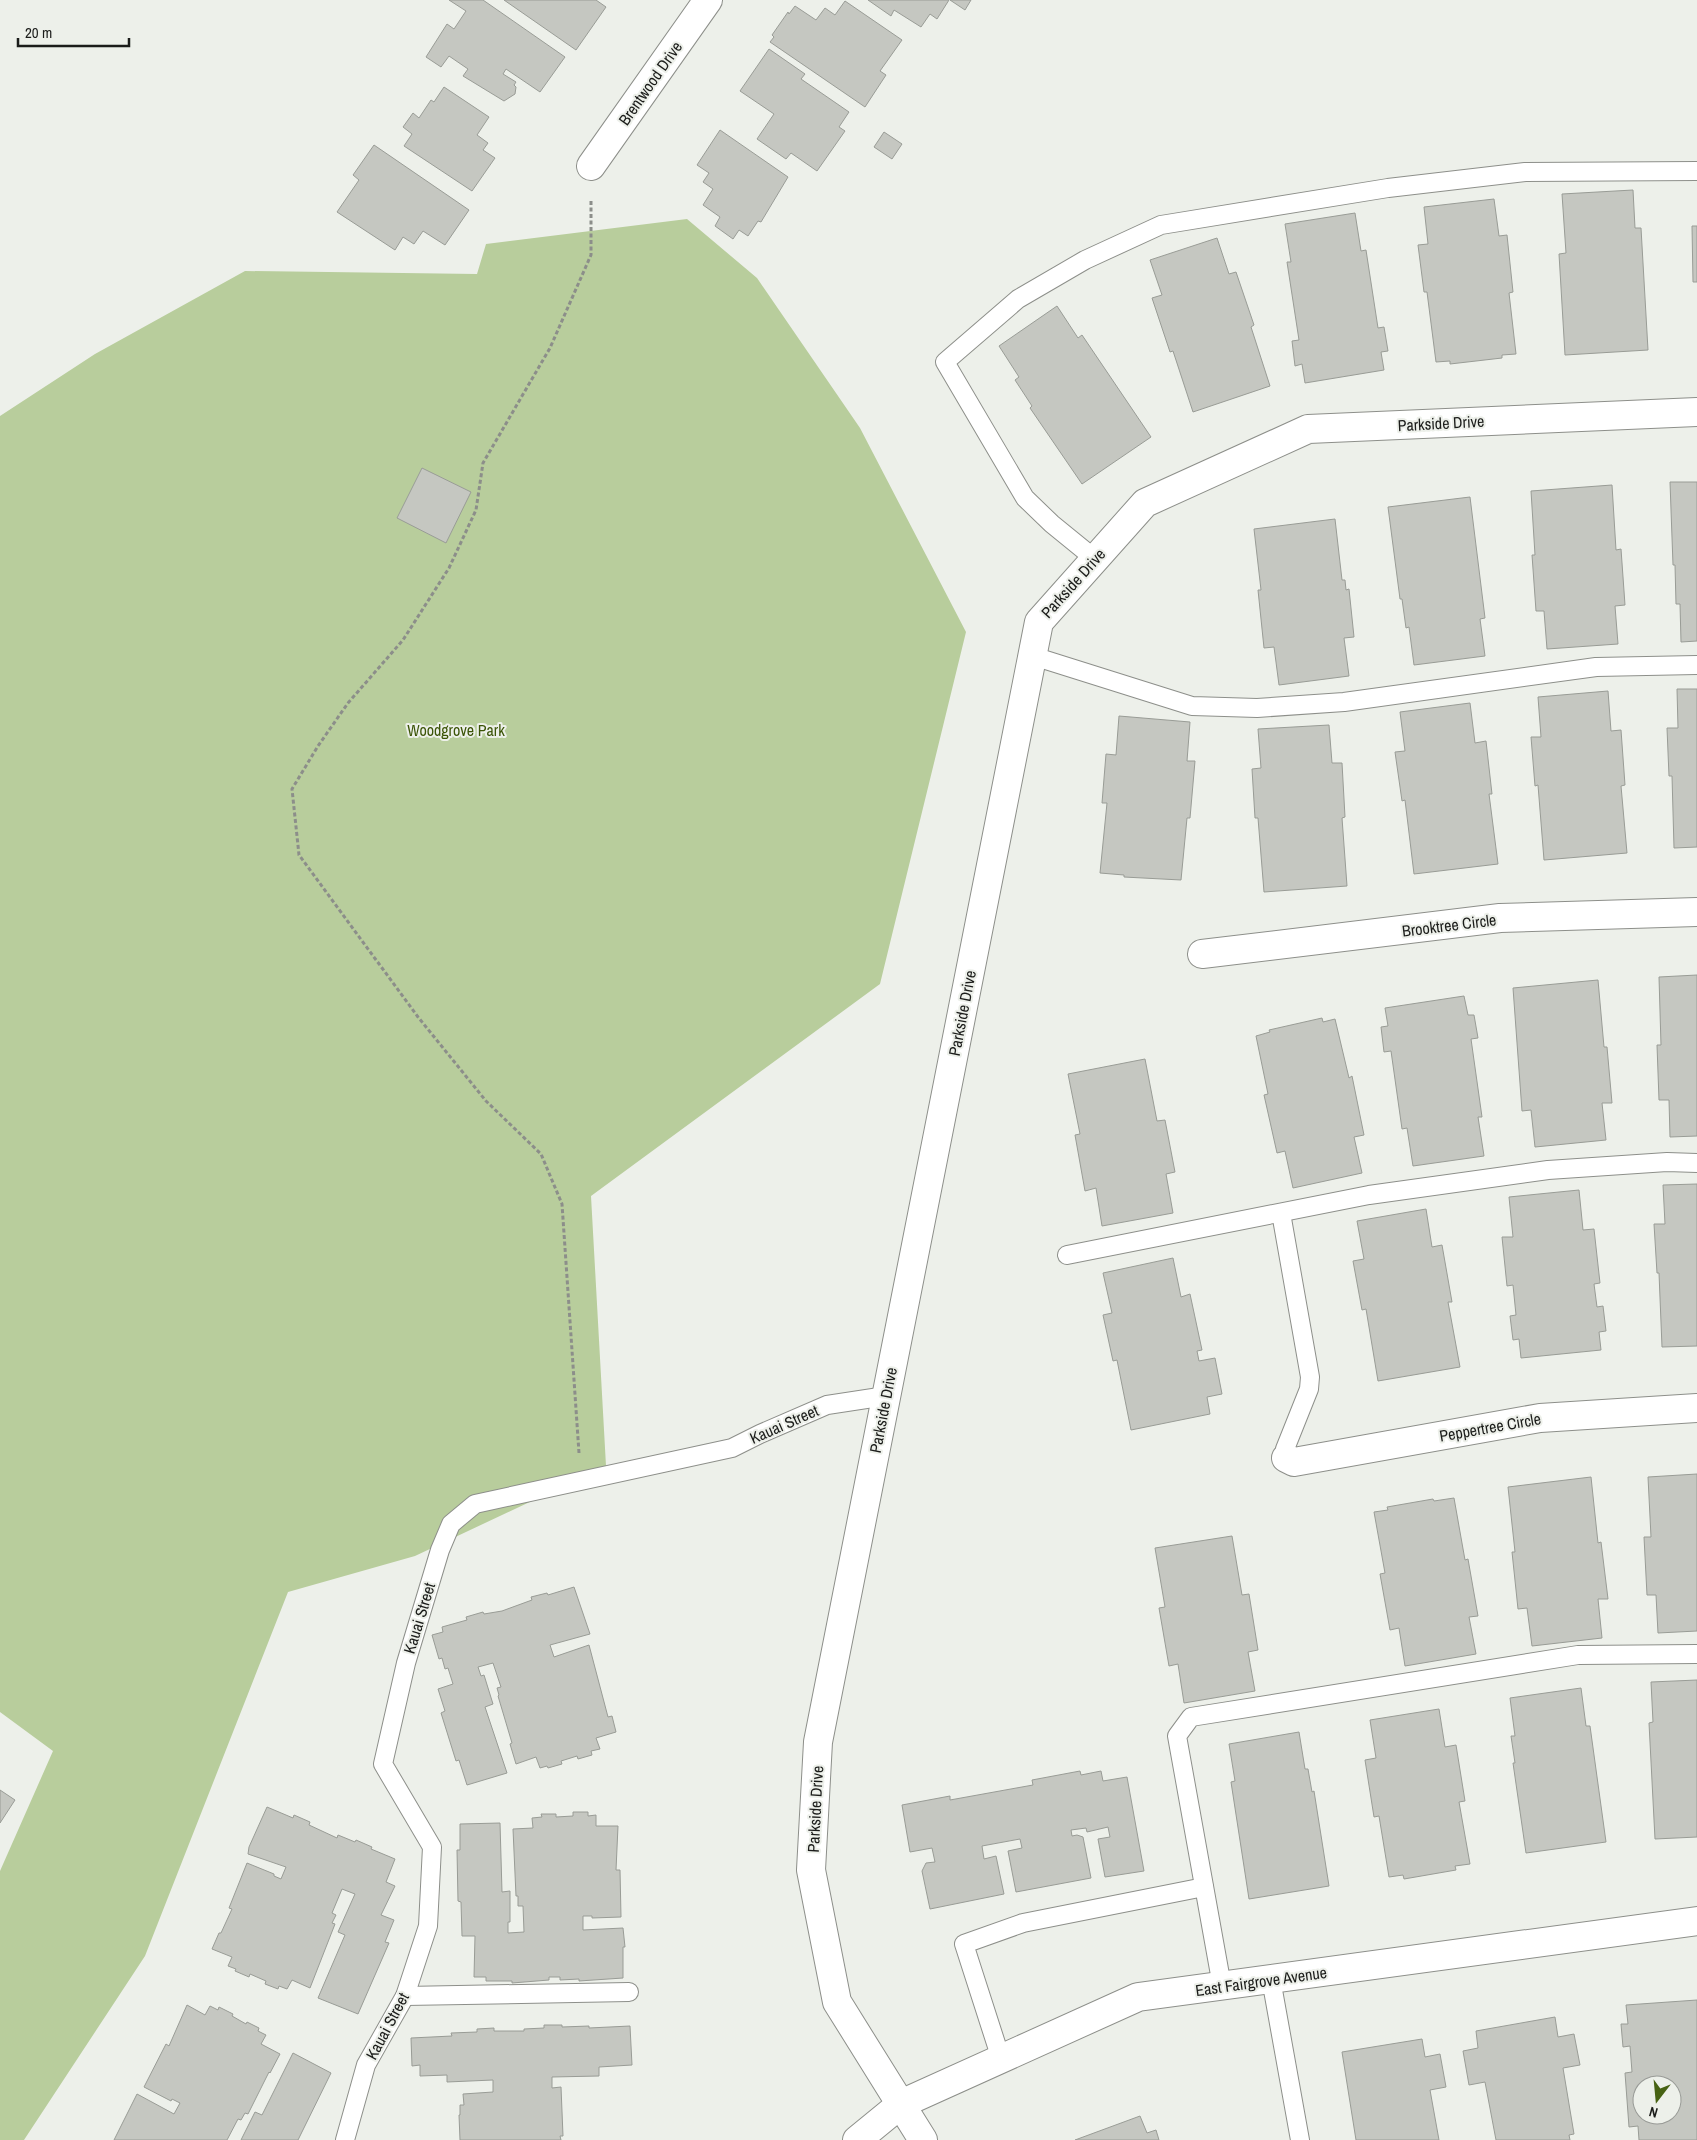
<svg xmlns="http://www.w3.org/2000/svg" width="1697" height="2140" font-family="'Archivo Narrow',sans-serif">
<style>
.green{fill:#b8cd9c}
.building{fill:#c5c7c1;stroke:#999c96;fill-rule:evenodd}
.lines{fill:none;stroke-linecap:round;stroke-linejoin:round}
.lane-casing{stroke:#8d8f8a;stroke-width:20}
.street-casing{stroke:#8d8f8a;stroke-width:30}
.secondary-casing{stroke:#8d8f8a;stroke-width:30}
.path{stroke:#8c8e8a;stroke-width:3;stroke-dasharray:4 2.5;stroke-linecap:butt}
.lane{stroke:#fff;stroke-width:18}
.street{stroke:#fff;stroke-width:28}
.secondary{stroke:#fff;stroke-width:28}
.labels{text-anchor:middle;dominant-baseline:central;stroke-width:4;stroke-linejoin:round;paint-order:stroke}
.street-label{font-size:16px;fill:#1b1c1a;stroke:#edf0ea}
.park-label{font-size:16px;fill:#3b5407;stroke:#edf0ea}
</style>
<rect width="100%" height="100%" fill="#edf0ea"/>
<polygon class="green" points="687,219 757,278 860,428 966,632 880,984 591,1196 606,1466 415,1556 288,1592 145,1956 24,2140 0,2140 0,1871 53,1751 0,1712 0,416 95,354 245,271 477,274 486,244"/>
<g class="building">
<polygon points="449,0 483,0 565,57 540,92 506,69 503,74 516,82 514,85 516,87 515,94 504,101 463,76 468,69 449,56 441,67 426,57 447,24 454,29 466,11"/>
<polygon points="504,0 596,0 606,7 576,50"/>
<polygon points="868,0 949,0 937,19 930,14 921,27 894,10 891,16"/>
<polygon points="950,0 971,0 965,10"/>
<polygon points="845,1 902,40 880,71 886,75 865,107 770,42 774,37 772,35 788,12 789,14 795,6 816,20 825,8 835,15"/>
<polygon points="769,49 805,74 801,79 849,112 839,127 845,131 817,171 791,153 786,159 757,139 774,114 740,91"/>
<polygon points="444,87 489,117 477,135 488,143 483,150 495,158 472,191 404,146 412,134 403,127 413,113 419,118 431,100 434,102"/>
<polygon points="720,130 788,177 761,222 758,221 748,236 739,230 733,239 715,226 720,217 703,205 713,189 703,182 709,173 697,165"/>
<polygon points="884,132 902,144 892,159 874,147"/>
<polygon points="374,145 469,210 445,245 423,231 414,244 403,237 395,250 337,212 359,180 353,175"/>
<polygon points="1633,190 1635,228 1641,228 1648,350 1565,355 1559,254 1566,253 1562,194"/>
<polygon points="1494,199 1499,236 1507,235 1513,292 1509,293 1516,354 1502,355 1502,358 1450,364 1450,361 1436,362 1427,292 1424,292 1418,245 1428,244 1424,207"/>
<polygon points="1355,213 1361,251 1366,250 1378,328 1384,327 1388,351 1381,352 1384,370 1305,383 1302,364 1295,366 1292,341 1299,340 1287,262 1291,262 1285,224"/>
<polygon points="1692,226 1697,226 1697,282 1693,282"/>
<polygon points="1217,238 1229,274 1236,272 1254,325 1251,327 1270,386 1193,412 1173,351 1170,352 1152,298 1162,295 1150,260"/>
<polygon points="1057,306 1078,338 1082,335 1151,437 1082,484 1030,408 1032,406 1015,380 1019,377 999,346"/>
<polygon points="422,468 471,492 446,543 397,518"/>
<polygon points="1670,482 1697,482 1697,641 1681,642 1680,604 1676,604 1675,565 1673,565"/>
<polygon points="1612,485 1616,550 1621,549 1625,605 1615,606 1618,644 1547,649 1544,611 1536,611 1532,555 1535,555 1531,491"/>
<polygon points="1470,497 1485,618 1480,619 1485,656 1414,665 1409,627 1406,628 1402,599 1400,599 1388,507"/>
<polygon points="1335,519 1342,580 1345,580 1346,590 1349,589 1354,637 1344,638 1349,676 1279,685 1274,647 1264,648 1258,590 1261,590 1254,529"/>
<polygon points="1677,689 1697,689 1697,847 1674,848 1672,776 1669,776 1667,728 1678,728"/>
<polygon points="1608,691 1611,731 1621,730 1625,785 1621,786 1627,853 1544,860 1538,785 1535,786 1531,737 1541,737 1538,697"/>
<polygon points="1470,703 1475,743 1486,741 1492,794 1489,794 1498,864 1414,874 1405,800 1402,801 1395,752 1405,751 1400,712"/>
<polygon points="1119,716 1190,722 1187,761 1195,761 1190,818 1187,818 1181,880 1124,877 1124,875 1100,873 1107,803 1102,803 1106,754 1116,755"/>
<polygon points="1329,725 1332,763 1342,763 1345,817 1342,818 1347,886 1264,892 1258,818 1255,818 1252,769 1261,768 1258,729"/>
<polygon points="1697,975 1697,1136 1670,1137 1669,1100 1659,1100 1657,1045 1661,1045 1659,977"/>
<polygon points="1598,980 1604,1047 1607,1047 1612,1103 1602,1103 1606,1140 1535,1147 1531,1110 1522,1111 1513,988"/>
<polygon points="1464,996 1468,1015 1474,1015 1478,1038 1471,1039 1482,1117 1478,1117 1484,1156 1413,1166 1407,1128 1402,1129 1391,1051 1384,1052 1381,1027 1388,1026 1385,1008"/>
<polygon points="1322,1018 1323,1022 1335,1019 1349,1078 1352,1076 1364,1135 1354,1137 1362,1173 1293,1188 1285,1151 1277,1153 1264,1095 1268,1094 1256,1036 1270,1032 1269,1030"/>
<polygon points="1145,1059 1157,1121 1165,1120 1175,1172 1166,1174 1173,1213 1102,1226 1096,1188 1085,1191 1075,1135 1080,1134 1068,1074"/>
<polygon points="1697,1184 1697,1346 1662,1347 1659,1273 1657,1273 1654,1224 1665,1224 1663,1185"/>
<polygon points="1579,1190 1583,1230 1594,1229 1600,1283 1594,1284 1597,1307 1603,1306 1606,1331 1599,1332 1601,1350 1521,1358 1519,1339 1513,1340 1510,1316 1516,1315 1513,1285 1507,1286 1502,1237 1513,1237 1509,1197"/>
<polygon points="1426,1209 1432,1247 1442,1245 1452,1302 1448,1302 1460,1367 1378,1381 1366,1309 1362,1310 1353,1261 1364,1259 1357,1221"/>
<polygon points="1173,1258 1181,1297 1190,1294 1202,1350 1197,1351 1199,1361 1215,1358 1222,1394 1207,1397 1210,1414 1131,1430 1117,1360 1113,1361 1103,1315 1112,1313 1103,1273"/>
<polygon points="1697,1474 1697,1631 1658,1633 1656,1595 1647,1595 1644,1537 1651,1537 1648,1477"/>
<polygon points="1591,1477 1598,1543 1601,1542 1608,1599 1598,1599 1602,1638 1532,1646 1527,1608 1518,1609 1512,1552 1515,1552 1508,1487"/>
<polygon points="1454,1498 1465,1560 1468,1559 1478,1616 1469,1617 1476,1654 1405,1666 1399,1628 1390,1630 1380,1574 1385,1573 1374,1512 1388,1510 1387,1507 1433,1499 1434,1501"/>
<polygon points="1232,1536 1242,1595 1249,1594 1258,1650 1248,1652 1255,1691 1184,1703 1178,1664 1169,1666 1159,1608 1165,1607 1155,1548"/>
<polygon points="574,1587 590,1634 550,1645 554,1657 589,1645 608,1717 612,1716 616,1732 596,1738 600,1749 591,1751 592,1755 578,1759 577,1756 561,1761 562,1764 548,1768 547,1766 540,1768 536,1757 516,1764 510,1744 512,1743 498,1696 499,1695 497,1688 501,1687 493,1663 478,1667 481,1676 484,1675 493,1704 485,1707 507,1773 467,1785 459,1760 456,1761 441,1713 445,1711 438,1689 453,1684 448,1668 445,1669 442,1658 439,1659 432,1635 443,1632 442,1627 467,1620 466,1617 483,1612 484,1614 502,1611 532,1600 531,1597 547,1593 548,1595"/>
<polygon points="1697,1680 1697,1837 1655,1839 1649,1723 1653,1722 1651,1682"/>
<polygon points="1581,1688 1586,1726 1590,1726 1606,1842 1526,1853 1513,1763 1515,1763 1511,1736 1515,1736 1510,1698"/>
<polygon points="1439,1709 1445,1747 1456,1745 1465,1801 1459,1802 1470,1864 1455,1866 1456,1870 1404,1879 1403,1875 1389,1877 1379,1816 1374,1817 1365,1760 1376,1758 1370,1720"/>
<polygon points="1299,1732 1305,1769 1308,1769 1312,1792 1314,1791 1329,1886 1249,1899 1231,1782 1235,1781 1229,1744"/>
<polygon points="1080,1771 1081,1775 1101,1771 1103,1781 1127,1777 1144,1871 1105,1877 1098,1839 1110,1837 1108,1827 1087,1832 1086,1828 1071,1830 1072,1836 1077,1835 1083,1837 1091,1878 1016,1892 1008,1851 1022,1848 1020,1839 982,1846 984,1859 996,1856 1004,1894 930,1909 922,1871 926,1863 935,1862 932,1848 910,1852 902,1805 950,1796 950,1800 1033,1785 1032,1780"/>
<polygon points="0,1790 15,1800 0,1823"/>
<polygon points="267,1807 293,1818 294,1815 310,1822 309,1825 337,1838 338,1835 355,1842 356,1840 372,1847 371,1849 395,1859 386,1882 395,1886 381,1915 394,1920 385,1942 389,1943 358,2014 318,1998 345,1935 338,1932 355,1894 342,1889 332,1913 336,1915 332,1923 335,1924 310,1988 292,1980 287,1989 279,1986 278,1989 265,1984 266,1981 250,1974 249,1977 235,1971 236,1969 228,1966 232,1957 212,1949 219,1933 221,1933 232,1909 229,1908 247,1863 274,1874 274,1876 281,1879 286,1867 248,1854 249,1847"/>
<polygon points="573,1812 588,1812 588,1816 596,1815 596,1826 618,1826 616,1870 620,1870 621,1917 592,1918 592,1916 583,1916 583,1930 623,1928 625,1947 623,1947 623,1978 579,1981 579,1979 560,1980 560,1977 549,1977 549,1980 512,1983 512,1981 486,1981 486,1977 474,1977 475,1936 462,1936 461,1902 458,1901 457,1850 460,1850 460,1824 500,1823 502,1892 510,1891 510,1922 508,1922 508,1933 524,1932 523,1906 518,1906 518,1896 516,1896 513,1829 533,1828 532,1818 542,1817 541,1814 556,1814 556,1817 573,1816"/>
<path d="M1697,2000V2140H1639L1638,2126L1629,2127L1625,2073L1632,2072L1630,2046L1623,2047L1621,2024H1628L1626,2005ZM1642,2085H1672V2115H1642Z"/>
<polygon points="187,2005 205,2015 210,2006 218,2010 219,2007 233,2014 232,2016 246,2024 247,2022 259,2028 258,2031 266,2035 261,2044 280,2054 270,2073 269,2072 248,2114 245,2113 241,2120 238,2119 227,2140 114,2140 137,2094 174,2114 180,2103 172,2099 171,2101 144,2087 166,2044 169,2046"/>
<polygon points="1555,2017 1558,2037 1574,2034 1580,2065 1563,2068 1574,2134 1569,2135 1570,2140 1496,2140 1485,2082 1469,2085 1463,2051 1478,2048 1476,2031"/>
<polygon points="544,2025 562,2025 562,2027 589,2026 589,2028 630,2026 632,2065 599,2067 599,2076 552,2077 552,2088 561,2087 563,2136 560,2136 561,2140 460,2140 459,2115 460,2115 460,2105 464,2105 463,2094 493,2092 493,2080 447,2082 447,2075 420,2076 420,2065 412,2066 411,2038 452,2036 451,2033 477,2032 477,2029 494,2028 494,2031 524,2031 524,2029 544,2028"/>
<polygon points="1422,2039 1425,2057 1440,2054 1446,2087 1430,2090 1439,2140 1356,2140 1342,2052"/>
<polygon points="293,2053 331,2073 298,2140 241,2140 255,2112 262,2115"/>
<polygon points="1140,2116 1147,2133 1156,2130 1159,2140 1075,2140"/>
</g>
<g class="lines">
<g class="lane-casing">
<g id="lane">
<polyline points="1095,559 1052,524 1025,498 945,362 1018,299 1085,260 1161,225 1388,188 1525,172 1697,171"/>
<polyline points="1033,656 1192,706 1257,708 1344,702 1596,667 1697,665"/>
<polyline points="1281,1213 1310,1377 1309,1389 1285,1449 1286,1458"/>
<polyline points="1067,1255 1369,1195 1548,1170 1667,1162 1697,1163"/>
<polyline points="1271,1979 1300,2140"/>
<polyline points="1222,1986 1177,1736 1191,1717 1578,1655 1697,1654"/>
<polyline points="405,1996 629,1992"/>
<polyline points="1001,2059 964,1944 1023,1923 1204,1887"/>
<polyline points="345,2140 366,2065 405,1996 428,1926 432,1847 383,1764 406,1663 440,1550 451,1524 475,1504 732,1448 760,1434 827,1405 886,1396"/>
</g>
</g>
<g class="street-casing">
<g id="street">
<polyline points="591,166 708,0"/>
<polyline points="1202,954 1500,918 1697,912"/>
<polyline points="1286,1458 1294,1462 1540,1418 1697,1408"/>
<polyline points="923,2140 837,2002 811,1870 818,1742 1039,622 1145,503 1308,429 1697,412"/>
</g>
</g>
<g class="secondary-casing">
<polyline id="secondary" points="857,2140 901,2104 1138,1997 1697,1921"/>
</g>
<polyline class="path" points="579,1453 562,1204 541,1154 486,1101 418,1017 299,855 292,789 318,746 348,703 403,640 449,568 476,510 483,463 550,348 591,255 591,200"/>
<use href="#lane" class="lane"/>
<use href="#street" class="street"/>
<use href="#secondary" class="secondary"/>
</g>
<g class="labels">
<g class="street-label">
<text transform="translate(650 83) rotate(-55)">Brentwood Drive</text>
<text transform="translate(1441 423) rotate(-3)">Parkside Drive</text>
<text transform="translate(1073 583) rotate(-48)">Parkside Drive</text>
<text transform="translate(1449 925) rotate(-7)">Brooktree Circle</text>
<text transform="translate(962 1013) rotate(-79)">Parkside Drive</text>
<text transform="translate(883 1410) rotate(-79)">Parkside Drive</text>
<text transform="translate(784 1424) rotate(-24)">Kauai Street</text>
<text transform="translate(1490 1427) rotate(-10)">Peppertree Circle</text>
<text transform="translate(419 1618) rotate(-73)">Kauai Street</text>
<text transform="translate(815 1809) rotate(-87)">Parkside Drive</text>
<text transform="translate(1261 1981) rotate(-8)">East Fairgrove Avenue</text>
<text transform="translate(387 2026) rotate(-62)">Kauai Street</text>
</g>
<g class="park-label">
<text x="456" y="730">Woodgrove Park</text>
</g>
</g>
<g transform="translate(1657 2100) rotate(196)"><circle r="24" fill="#edf0ea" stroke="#999b97"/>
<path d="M0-4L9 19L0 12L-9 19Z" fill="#476213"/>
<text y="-8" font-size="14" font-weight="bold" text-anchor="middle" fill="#1b1c1a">N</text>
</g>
<path d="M18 38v8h111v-8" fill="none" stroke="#1b1c1a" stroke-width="2.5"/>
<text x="25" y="38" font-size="15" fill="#1b1c1a" stroke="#edf0ea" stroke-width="4" paint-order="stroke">20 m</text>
</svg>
